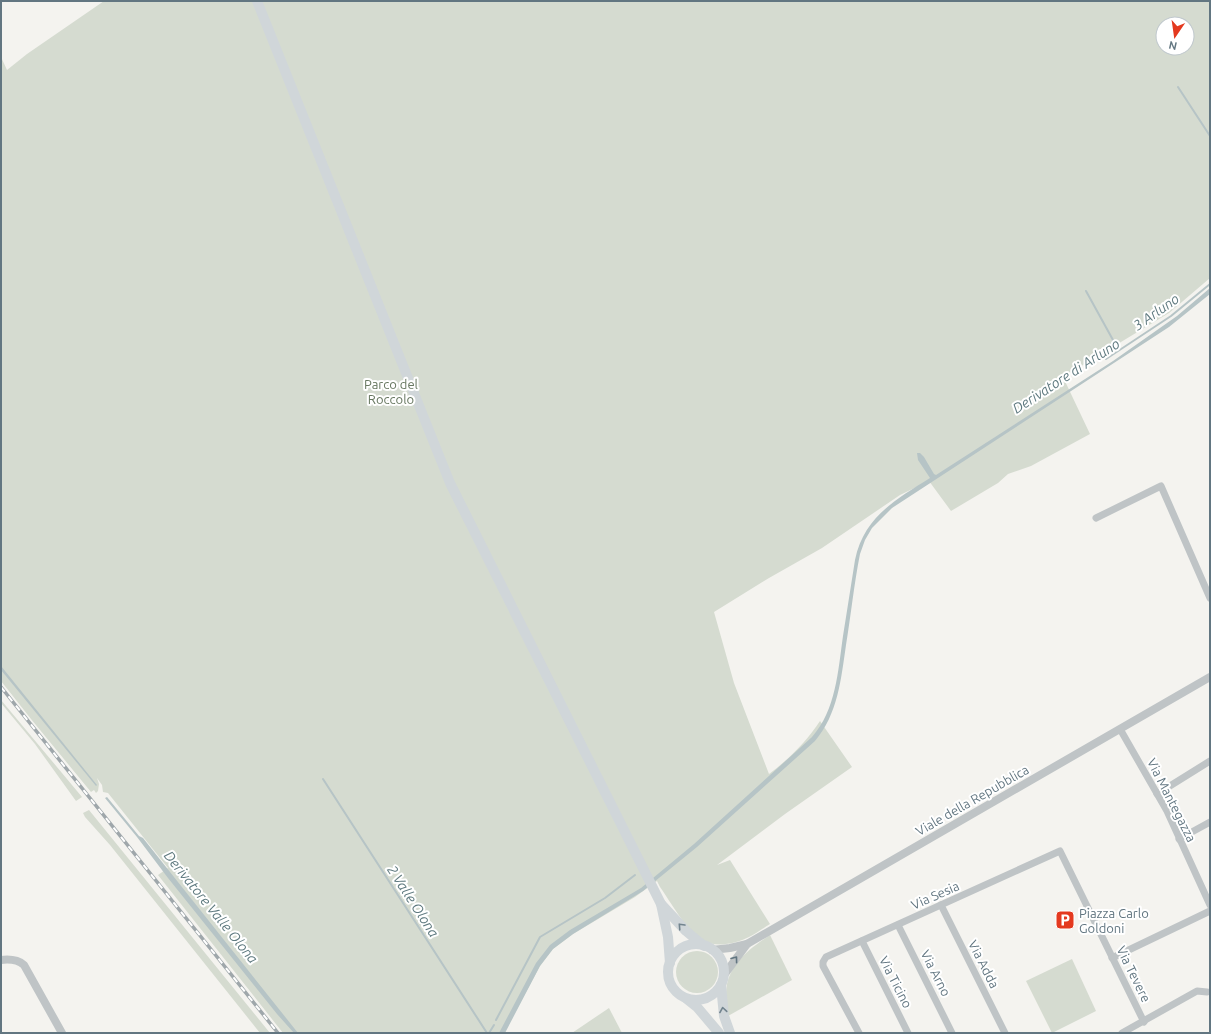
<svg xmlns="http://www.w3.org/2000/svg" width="1211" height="1034" font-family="Ubuntu,sans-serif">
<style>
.green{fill:#d5dbd0;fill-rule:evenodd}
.water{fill:#b6c4c6}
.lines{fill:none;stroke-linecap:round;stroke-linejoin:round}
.stream{stroke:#b6c4c6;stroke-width:2}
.minor{stroke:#bfc4c6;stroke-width:7}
.tertiary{stroke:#bfc4c6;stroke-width:8}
.secondary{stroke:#d0d6d9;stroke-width:10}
.rail-casing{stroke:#9fa7ab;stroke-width:3.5}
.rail{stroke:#fff;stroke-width:2;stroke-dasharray:6;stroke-linecap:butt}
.oneway{stroke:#72848e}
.oneway2{stroke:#627681}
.labels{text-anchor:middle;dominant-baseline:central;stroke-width:4;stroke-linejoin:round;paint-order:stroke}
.park-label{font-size:13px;fill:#687861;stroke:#fff}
.street-label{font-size:13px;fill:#627681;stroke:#fff}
.poi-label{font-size:13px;fill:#627681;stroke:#fff;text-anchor:start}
.water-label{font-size:14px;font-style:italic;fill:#5e797f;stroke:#fff}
</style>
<rect width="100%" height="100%" fill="#f4f3ef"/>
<g class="green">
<path d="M104,1H1210V278L1169,313L1063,377L1090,434L1031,466L1008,474L998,483L951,511L929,481L900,495L822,548L769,578L714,612L734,683L769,774C788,760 807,741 820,721L852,767L785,814L717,865L730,860L770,924C763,928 756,934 749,937C735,944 716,948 702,940C688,933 670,901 660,887L657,881L635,897L573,934L553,949L540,966L505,1031L506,1033H283L158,875L168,868L108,793L103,792L102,785L97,778L99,784L98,791L96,793L94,790L91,792L31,719L1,681V57L7,70L27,54ZM1163,24H1187V48H1163Z"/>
<polygon points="1,700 82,797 76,801 35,744 1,703"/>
<polygon points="89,810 270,1033 260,1033 110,845 85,817 83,813"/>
<path d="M770,935L792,980L728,1016C727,1009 726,1001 726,994C726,966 749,949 770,935Z"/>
<circle cx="697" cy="972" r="21"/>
<polygon points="1072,959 1096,1011 1052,1033 1026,981"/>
<polygon points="609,1008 622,1033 572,1033"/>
</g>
<g class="water">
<path d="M1210,288V294L1169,327L892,508L872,528L865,540L860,554C854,584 851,615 846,645C841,679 838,714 815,741L697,847L643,891L573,934L553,949L540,966L505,1033H499L536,963L550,945L570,930L641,888L694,844L812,737C836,710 838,671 843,636C847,611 851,585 855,560C864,517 895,500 930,478L918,460L917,453H920L924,457L934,474L936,475L1113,361L1177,316Z"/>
<polygon points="1,666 97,785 96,786 1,670"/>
<polygon points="107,797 139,836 143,838 298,1033 294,1033 277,1014 168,878 137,837 105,798"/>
</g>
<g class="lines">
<g class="stream">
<polyline points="1178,87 1210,136"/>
<polyline points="1086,291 1113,340 1113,353"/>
<polyline points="1106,359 1171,316 1210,284"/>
<polyline points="323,779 487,1033"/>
<polyline points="496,1020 540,937 605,898 635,875"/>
<polyline points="489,1033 494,1025"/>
</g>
<g class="minor">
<polyline points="1096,518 1161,486 1210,598"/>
<polyline points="1120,729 1167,811 1210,905"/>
<polyline points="1157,794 1210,761"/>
<polyline points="1179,839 1210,822"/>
<polyline points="941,905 1005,1033"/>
<polyline points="898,925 952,1033"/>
<polyline points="862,941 908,1033"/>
<polyline points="1112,958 1210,911"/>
<polyline points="859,1033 823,966 823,962 826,957 1060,851 1144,1022"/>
<polyline points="1122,1033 1197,991 1207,992"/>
</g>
<g class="tertiary">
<polyline points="712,950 730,948 747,944 1210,677"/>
<path d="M1,960C9,959 17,959 24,965L62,1033"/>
<polyline points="724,975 747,944"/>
</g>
<g class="secondary">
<polyline points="257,1 450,483 661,904 668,937 670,963"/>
<polyline points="661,904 686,931 704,946"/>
<circle cx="696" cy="972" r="28"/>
<polyline points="721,985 724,1016 730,1033"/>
<polyline points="687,999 697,1007 719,1033"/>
</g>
<g class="rail-casing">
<polyline id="rail" points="1,687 278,1033"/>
</g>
<use href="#rail" class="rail"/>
</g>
<defs><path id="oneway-chevron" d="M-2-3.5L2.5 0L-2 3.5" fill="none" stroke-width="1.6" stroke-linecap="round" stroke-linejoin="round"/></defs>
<g class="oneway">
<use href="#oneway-chevron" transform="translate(681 926) rotate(-133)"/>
<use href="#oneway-chevron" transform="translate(723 1010) rotate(-99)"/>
</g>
<use class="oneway2" href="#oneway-chevron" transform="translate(735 959) rotate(-53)"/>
<defs>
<g id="parking-square" transform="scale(1)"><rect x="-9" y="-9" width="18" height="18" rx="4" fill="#e4391f" stroke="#fff"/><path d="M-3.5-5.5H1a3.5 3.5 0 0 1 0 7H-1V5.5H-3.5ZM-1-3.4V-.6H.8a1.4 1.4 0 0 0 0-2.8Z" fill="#fff"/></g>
</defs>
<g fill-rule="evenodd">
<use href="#parking-square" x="1065" y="920"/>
</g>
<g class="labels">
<g class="park-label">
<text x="391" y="384">Parco del<tspan x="391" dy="15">Roccolo</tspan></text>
</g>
<g class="street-label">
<text transform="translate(972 800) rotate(-30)">Viale della Repubblica</text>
<text transform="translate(1172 800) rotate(63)">Via Mantegazza</text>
<text transform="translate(935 895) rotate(-24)">Via Sesia</text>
<text transform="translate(984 964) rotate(63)">Via Adda</text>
<text transform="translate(936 973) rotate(63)">Via Arno</text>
<text transform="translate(1134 974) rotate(64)">Via Tevere</text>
<text transform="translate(896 982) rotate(63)">Via Ticino</text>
</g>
<g class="poi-label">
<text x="1079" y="913">Piazza Carlo<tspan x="1079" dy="15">Goldoni</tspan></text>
</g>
<g class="water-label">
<text transform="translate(1156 312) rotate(-35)">3 Arluno</text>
<text transform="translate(1066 376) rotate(-33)">Derivatore di Arluno</text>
<text transform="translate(413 901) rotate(57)">2 Valle Olona</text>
<text transform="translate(211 907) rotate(51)">Derivatore Valle Olona</text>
</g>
</g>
<rect width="1211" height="1034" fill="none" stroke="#627681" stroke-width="4"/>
<g transform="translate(1175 36) rotate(193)"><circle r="19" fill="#ffffff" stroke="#c0c8cd"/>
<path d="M0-3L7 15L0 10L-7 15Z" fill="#e4391f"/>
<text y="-6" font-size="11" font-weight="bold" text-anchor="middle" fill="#627681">N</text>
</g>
</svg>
